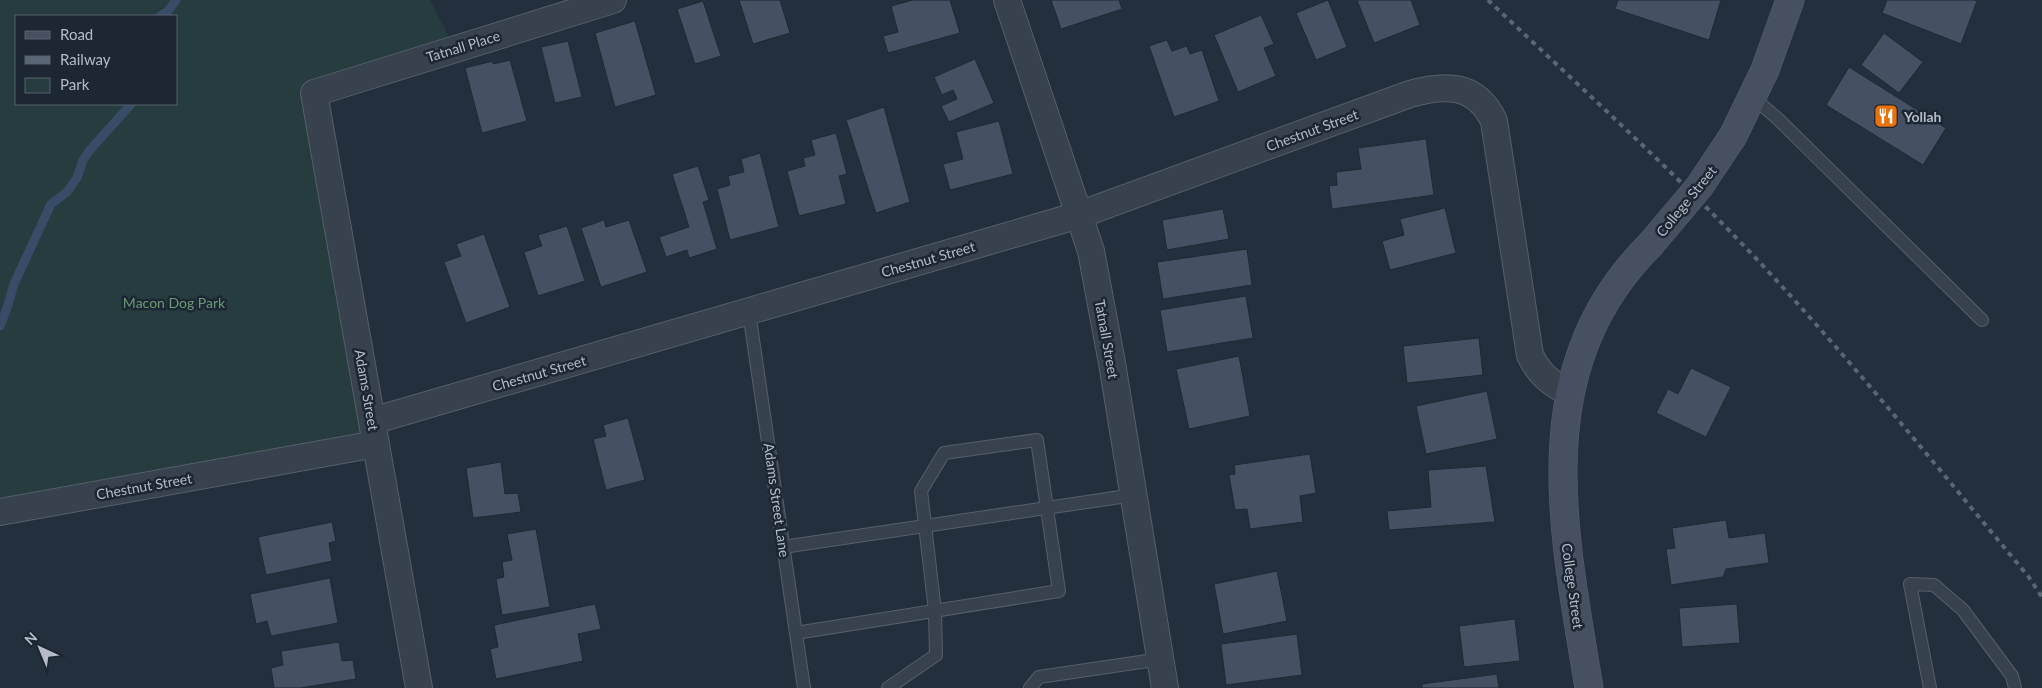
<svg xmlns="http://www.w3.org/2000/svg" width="2042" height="688" font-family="Lato,sans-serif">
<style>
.green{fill:#263c3f;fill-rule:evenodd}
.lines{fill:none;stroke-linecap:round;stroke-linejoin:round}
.stream{stroke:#394c67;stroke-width:9}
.building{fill:#455162;stroke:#1f2835}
.lane-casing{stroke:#565f6c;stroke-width:14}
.street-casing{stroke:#565f6c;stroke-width:28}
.secondary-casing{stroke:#565f6c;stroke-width:29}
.lane{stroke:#38414e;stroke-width:12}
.street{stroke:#38414e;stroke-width:26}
.secondary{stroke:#465061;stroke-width:28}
.rail{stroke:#5a6575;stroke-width:4;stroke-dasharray:5 5;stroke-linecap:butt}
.secondary-bridge-casing{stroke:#565f6c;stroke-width:29;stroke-linecap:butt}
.secondary-bridge{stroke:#465061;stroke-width:28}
.labels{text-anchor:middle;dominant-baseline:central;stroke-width:5;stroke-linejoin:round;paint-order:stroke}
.street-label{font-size:14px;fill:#b4bcc9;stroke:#1d2633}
.poi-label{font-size:14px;font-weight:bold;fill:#b4bcc9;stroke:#1d2633;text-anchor:start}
.park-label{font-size:14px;fill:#6b9a76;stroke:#1d2633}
</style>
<rect width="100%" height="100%" fill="#242f3e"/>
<path class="green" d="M0,0H430L457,52L312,94L378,443L0,510ZM16,16H176V104H16Z"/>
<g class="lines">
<g class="stream">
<polyline points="160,16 168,11 176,0"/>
<polyline points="0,326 7,308 14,284 51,204 67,192 77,178 83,160 90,150 131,104"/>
</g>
</g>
<g class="building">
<polygon points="739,0 780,0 790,33 753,44"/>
<polygon points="913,0 950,0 960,33 888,53 883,36 898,32 891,6"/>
<polygon points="1051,0 1119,0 1122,9 1061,29"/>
<polygon points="1328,0 1347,47 1316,60 1296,13"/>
<polygon points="1357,0 1411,0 1420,25 1374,43"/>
<polygon points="1618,0 1721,0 1709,40 1615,9"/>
<polygon points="1887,0 1974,0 1977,1 1961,44 1882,13"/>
<polygon points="703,1 721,56 695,64 677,9"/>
<polygon points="1261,15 1274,44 1264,48 1276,76 1238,92 1214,35"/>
<polygon points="635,21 656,95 615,107 595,33"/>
<polygon points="1884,33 1923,62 1899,93 1861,65"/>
<polygon points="1167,40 1172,51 1187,46 1190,54 1202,50 1219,101 1174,117 1149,46"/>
<polygon points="568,41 582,97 555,103 541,47"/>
<polygon points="975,59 994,103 949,122 941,106 957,99 953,90 942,95 934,77"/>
<polygon points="510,60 527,121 482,133 465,68 493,61 493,64"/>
<polygon points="1849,67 1946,128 1923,165 1826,105"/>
<polygon points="884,107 910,202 876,213 846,120"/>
<polygon points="999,121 1013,174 950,190 943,164 963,159 956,132"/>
<polygon points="836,133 847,174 839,176 846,204 799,216 787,171 805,166 803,158 815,155 811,140"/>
<polygon points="1426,139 1434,195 1332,209 1329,186 1337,185 1336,172 1361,169 1358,148"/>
<polygon points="760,153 779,227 730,240 717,189 730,185 728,176 744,172 741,159"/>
<polygon points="698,166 709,200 703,202 717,249 689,258 687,250 666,257 659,237 689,227 672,174"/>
<polygon points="1445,208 1456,253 1390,270 1382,241 1404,235 1400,219"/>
<polygon points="1223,209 1229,239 1167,250 1162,220"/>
<polygon points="604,220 606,227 629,220 647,272 601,287 581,228"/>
<polygon points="567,226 585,281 538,296 524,252 542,246 538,235"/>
<polygon points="484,234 510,307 466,323 444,262 461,256 456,244"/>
<polygon points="1247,249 1252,285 1163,299 1157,262"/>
<polygon points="1246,296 1253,338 1167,352 1160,310"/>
<polygon points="1479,338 1483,375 1407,383 1403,346"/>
<polygon points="1239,356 1250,416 1189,429 1176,369"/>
<polygon points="1691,368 1731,387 1706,437 1656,413 1668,389 1678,394"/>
<polygon points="1487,391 1497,439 1426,454 1416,406"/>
<polygon points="628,418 645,480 606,490 593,439 606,436 603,425"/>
<polygon points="1310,454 1316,493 1300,496 1303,522 1250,529 1247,509 1235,510 1229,475 1235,474 1234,465"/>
<polygon points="501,462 505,494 518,493 521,512 473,518 466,468"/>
<polygon points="1486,466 1495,522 1389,530 1387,511 1431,507 1428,470"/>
<polygon points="1726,520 1729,538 1765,533 1769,563 1726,569 1723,577 1671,585 1666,549 1675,548 1672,528"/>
<polygon points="332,522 336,541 329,543 332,561 266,575 258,537"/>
<polygon points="536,529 550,607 502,615 496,579 504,577 502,562 512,560 507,534"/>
<polygon points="1277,571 1287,621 1223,634 1214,584"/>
<polygon points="330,578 338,623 271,636 267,621 256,624 250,594"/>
<polygon points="595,604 601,629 578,634 583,661 496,679 490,649 498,647 494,625"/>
<polygon points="1737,604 1740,643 1682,647 1679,608"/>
<polygon points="1515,619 1520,661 1464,667 1459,626"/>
<polygon points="1297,634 1302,675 1226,685 1221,644"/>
<polygon points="339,642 342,661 353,660 356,679 300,688 274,688 271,668 283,665 281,651"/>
<polygon points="1497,674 1499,688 1422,688 1422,684"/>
</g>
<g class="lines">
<g class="lane-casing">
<g id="lane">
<polyline points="1752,97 1777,118 1982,320"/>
<polyline points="749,312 804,688"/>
<polyline points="783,547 1134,495"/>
<polyline points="796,633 1059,591 1037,440 944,453 921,491 935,611 936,655 888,688"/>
<polyline points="1030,688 1039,677 1161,659"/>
<polyline points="1930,688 1910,584 1934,585 1963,610 2012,676 2015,688"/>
</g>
</g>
<g class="street-casing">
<g id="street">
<polyline points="1007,0 1091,251 1112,363 1165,688"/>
<path d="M372,421L1079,215L1410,94C1445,84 1476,83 1494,121L1530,355C1539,374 1551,384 1570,393"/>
<polyline points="0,512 376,444"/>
<polyline points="419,688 314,93 613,0"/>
</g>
</g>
<g class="secondary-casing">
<g id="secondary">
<polyline points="1733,136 1765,70 1790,0"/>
<path d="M1589,688C1564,533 1525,370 1650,245"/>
</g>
</g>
<use href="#lane" class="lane"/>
<use href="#street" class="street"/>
<use href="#secondary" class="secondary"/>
<path class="rail" d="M1488,0C1581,88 1677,174 1765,268C1857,367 1941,472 2028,576L2042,597"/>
<g class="secondary-bridge-casing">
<polyline id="secondary-bridge" points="1650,245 1699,187 1733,136"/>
</g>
<use href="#secondary-bridge" class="secondary-bridge"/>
</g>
<defs>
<g id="restaurant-square" transform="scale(1.25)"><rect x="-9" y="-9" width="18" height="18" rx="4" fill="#e8710a" stroke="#1d2633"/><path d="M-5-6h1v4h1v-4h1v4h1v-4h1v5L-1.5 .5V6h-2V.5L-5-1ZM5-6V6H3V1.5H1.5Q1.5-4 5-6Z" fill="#fff"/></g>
</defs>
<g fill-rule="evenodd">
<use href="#restaurant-square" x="1886" y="116"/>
</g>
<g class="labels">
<g class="street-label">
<text transform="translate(463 46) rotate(-17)">Tatnall Place</text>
<text transform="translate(1312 130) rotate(-20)">Chestnut Street</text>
<text transform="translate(1686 201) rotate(-51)">College Street</text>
<text transform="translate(928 259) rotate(-16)">Chestnut Street</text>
<text transform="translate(1107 339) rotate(80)">Tatnall Street</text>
<text transform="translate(539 373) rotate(-16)">Chestnut Street</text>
<text transform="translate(367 390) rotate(80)">Adams Street</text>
<text transform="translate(144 486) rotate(-10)">Chestnut Street</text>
<text transform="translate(777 500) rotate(82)">Adams Street Lane</text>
<text transform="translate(1573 586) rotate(82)">College Street</text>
</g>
<g class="poi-label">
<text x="1904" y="116">Yollah</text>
</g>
<g class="park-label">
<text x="174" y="302">Macon Dog Park</text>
</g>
</g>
<rect x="15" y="15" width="162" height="90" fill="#1d2633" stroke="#59626f"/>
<rect x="25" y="31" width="25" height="8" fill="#465061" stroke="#59626f"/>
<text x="60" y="40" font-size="15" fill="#b4bcc9">Road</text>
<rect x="25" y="56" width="25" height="8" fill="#5a6575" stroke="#59626f"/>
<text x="60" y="65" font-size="15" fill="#b4bcc9">Railway</text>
<rect x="25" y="78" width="25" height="15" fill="#263c3f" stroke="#59626f"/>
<text x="60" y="90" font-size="15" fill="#b4bcc9">Park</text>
<g transform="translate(40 648) rotate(316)" stroke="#1d2633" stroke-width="4" paint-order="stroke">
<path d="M0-4L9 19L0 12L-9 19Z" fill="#b4bcc9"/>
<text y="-8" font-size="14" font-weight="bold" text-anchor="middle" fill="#b4bcc9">N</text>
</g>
</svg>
